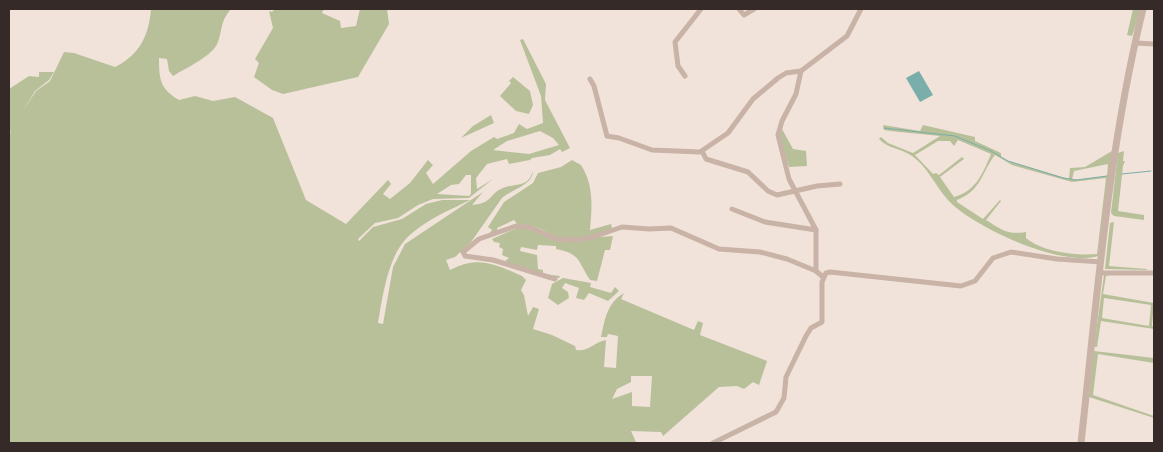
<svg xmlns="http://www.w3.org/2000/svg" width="1163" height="452" font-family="'Sofia Sans Condensed',sans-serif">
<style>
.green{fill:#b8c09a;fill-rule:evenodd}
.water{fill:#79aeaa}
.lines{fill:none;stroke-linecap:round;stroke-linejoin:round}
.stream{stroke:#79aeaa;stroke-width:1}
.minor{stroke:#c9b2a6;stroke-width:5}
.tertiary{stroke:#c9b2a6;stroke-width:7}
</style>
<rect width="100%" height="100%" fill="#f1e3da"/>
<g class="green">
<path d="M151,9H231C220,22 223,28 218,42C213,56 186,68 173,76L169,71L167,59L159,58C159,79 160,89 179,100L195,96L213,101L235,97L273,118L306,200L346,224L388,180L391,184L383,194L390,199L410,183L428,160L433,165L426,173L433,184L471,151L494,137L497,139L514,133L519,124L527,129L543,123L541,96L520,40L523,39L546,84L545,100L570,148L562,152L560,149L550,155L532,158L530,160L509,164L507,159L487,164L476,178L477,189L493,179L469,198L433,199L418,205L398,218L375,223L358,239L359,241L373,227L402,219L426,204L442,200H470C448,211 416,224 401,245C387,265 382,299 378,323L383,324L393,267L405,244L483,192L472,205C494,203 488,194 503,188C516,183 528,188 533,171C533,185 511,190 502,198L471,242L455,257L446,260L450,270C478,255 495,264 522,276L526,280L521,290L524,295L528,316L533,307L539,309L533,329L552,335L575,346L576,350C588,352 595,342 606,340L604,367L616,368L618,336L608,334L607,337H601C605,319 607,303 624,293L621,299L694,330L698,321L703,323L700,335L767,361L759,385L753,382L744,389L737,386L719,387L663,436L661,432L631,431L636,442L628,443H9V137L12,127L36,91L50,81L64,52L74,53L115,67C139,55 149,36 151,9ZM540,131L553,138L559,145L529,154L493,150L507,141ZM466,175H471V194L469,196L437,194L451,185L459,184ZM631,376H652L650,407L632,406V392L612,399L617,389L631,382Z"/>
<polygon points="275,9 324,9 322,13 340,21 341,28 356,26 360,9 387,9 389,24 358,77 283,94 272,90 254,77 259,63 255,59 273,28 269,11 272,12"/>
<polygon points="1133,9 1141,9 1132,36 1127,35"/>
<polygon points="39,72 54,72 49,80 35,91 9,134 9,89 29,76 39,77"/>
<polygon points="513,77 530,91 533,105 529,114 516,111 500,96 511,83 509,81"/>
<polygon points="491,115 494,123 461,138 473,126"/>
<path d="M883,125L920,131L923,125L975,137V141L1001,153V157L1008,161L1069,179L1070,168L1085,167L1112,151L1098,256C1063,268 972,227 948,200C935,186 928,167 912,156C901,148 888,149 879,139L881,137L888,143L913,153L940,136L890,131L884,130ZM958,140L991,154C983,173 976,191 954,197L940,177L964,159L962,157L939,175L936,173L933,174L915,155L938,141H950L954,146ZM995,155L1012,165L1072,182L1106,178L1097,254C1077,256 1042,252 1026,238V232C1008,235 1002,230 986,220L1001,201L1000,200L983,219L957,202V200C982,190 981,173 995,155ZM1108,164L1107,176L1072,180L1074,171Z"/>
<polygon points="782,129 793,149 806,151 807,166 789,167 779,135"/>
<polygon points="1124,151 1123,161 1125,161 1123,166 1118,211 1144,215 1144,220 1114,216 1111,213 1118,153"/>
<path d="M572,160L581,165C594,185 592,207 590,230L611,224L612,228C595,235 577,243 558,237C545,232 533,223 517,224L514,220L497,228L498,232L489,234L492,230L488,227L504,202L533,183L538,173L561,167Z"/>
<polygon points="1114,222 1109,266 1147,269 1147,270 1105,269 1110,223"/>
<path d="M517,228H525L556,240L613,236L610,250H605L597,281L590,280C577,260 581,254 556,249V246L538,245L537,250L521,247L520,251L537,255L538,269L543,270V274L560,276L559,278L546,277L505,261L509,258L502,255L503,249L499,247L500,243L494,242L492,239Z"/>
<path d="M1104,275H1110L1106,276L1103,294L1154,303L1152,325L1154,329L1101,321L1097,347H1094ZM1104,298L1151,305L1149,326L1102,318Z"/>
<polygon points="563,278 591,283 590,287 611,293 615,287 619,291 608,301 589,293 584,300 576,298 579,288 565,283 562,288 568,292 569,298 558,305 548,298 552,284"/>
<polygon points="1094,351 1154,358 1154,363 1098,354 1093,395 1154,416 1154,418 1089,397"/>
</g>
<polygon class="water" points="919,71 933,95 920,102 906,78"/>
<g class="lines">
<g class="stream">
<polyline points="884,128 955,136 991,151 1008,161 1063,178 1077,180 1107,176"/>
<polyline points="1122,174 1151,171"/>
</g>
<g class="minor">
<polyline points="739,9 744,15 754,9"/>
<polyline points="1135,43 1154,44"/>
<polyline points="801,71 796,94 782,121 778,135 789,179 816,230 816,271"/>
<polyline points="685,76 678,66 675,42 701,9"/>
<polyline points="590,79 594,86 607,136 619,138 652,150 700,152 728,133 753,99 778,78 786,73 801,71 847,36 861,9"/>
<polyline points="702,151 706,159 748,172 768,191 777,195 817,186 840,184"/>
<polyline points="732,209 765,222 816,230"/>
<polyline points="1100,273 1154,273"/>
<polyline points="555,279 493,260 465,256 463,252 479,239 516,226 529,227 557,239 574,240 590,238 622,227 649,229 671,228 719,249 760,252 787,259 816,271 823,277"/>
<polyline points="713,443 776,412 784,398 786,377 806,336 811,328 822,322 822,282 826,273 830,272 961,286 975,281 993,258 1011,252 1057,259 1101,262"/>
</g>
<path class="tertiary" d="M1081,443C1097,298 1108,151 1143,9"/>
</g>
<rect width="1163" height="452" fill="none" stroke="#352a27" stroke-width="20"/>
</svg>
